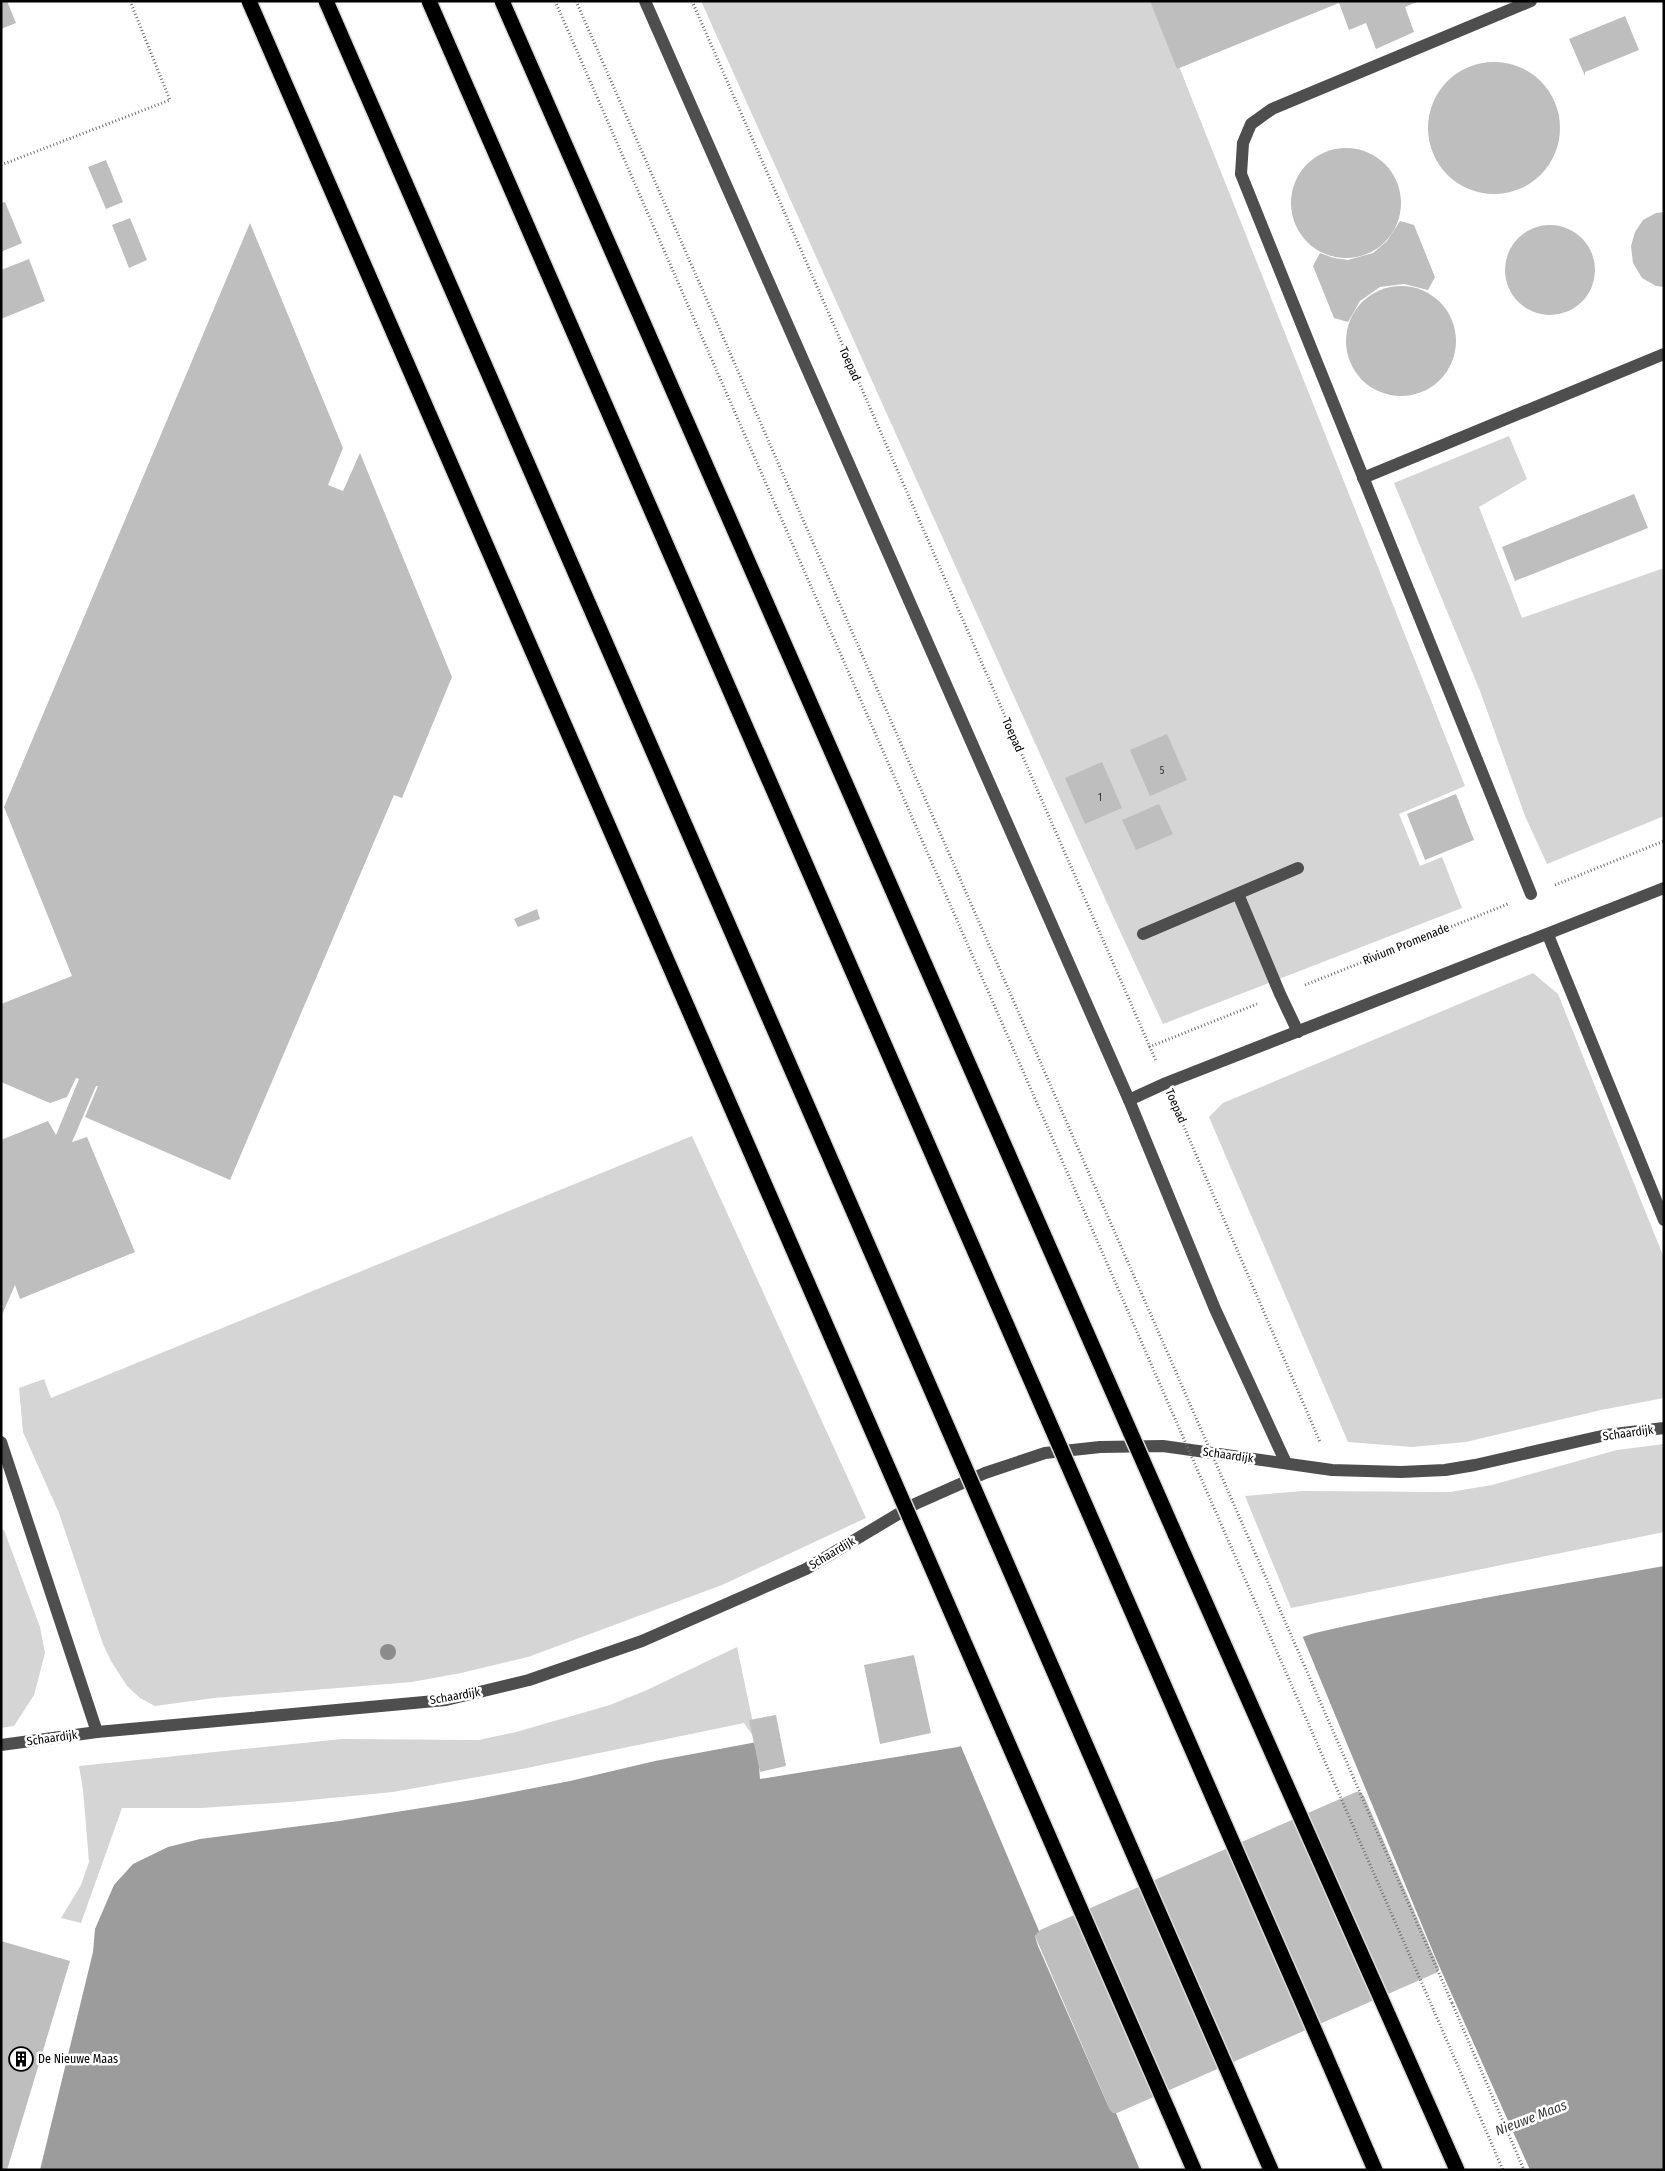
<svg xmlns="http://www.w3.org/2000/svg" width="1665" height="2171" font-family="'Fira Sans Condensed',sans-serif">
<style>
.green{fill:#d5d5d5}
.water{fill:#9c9c9c;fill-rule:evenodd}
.pier{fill:#fff}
.building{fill:#bebebe}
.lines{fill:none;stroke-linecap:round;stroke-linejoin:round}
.highway-casing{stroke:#dbdbdb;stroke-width:18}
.path{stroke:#707070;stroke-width:3;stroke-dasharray:1 2.5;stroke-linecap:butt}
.minor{stroke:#4e4e4e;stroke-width:12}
.highway{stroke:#000;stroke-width:15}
.highway-bridge-casing{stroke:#dbdbdb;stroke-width:18;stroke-linecap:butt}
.path-bridge{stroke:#707070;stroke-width:3;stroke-dasharray:1 2.5;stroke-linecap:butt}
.highway-bridge{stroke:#000;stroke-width:15}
.tree{fill:#8b8b8b}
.labels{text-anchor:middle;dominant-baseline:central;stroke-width:5;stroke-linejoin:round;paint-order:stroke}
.number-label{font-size:10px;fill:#303030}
.street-label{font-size:12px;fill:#000;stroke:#fff}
.poi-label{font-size:12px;fill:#000;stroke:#fff;text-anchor:start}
.water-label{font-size:14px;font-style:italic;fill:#3d3d3d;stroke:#fff}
</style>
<rect width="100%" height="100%" fill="#fff"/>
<g class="green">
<polygon points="701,1 1153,1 1465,786 1399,814 1420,866 1442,857 1462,908 1163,1024 1112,914"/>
<polygon points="1509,436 1527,479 1479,507 1522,618 1664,568 1664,816 1547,864 1525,816 1480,691 1394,483"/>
<polygon points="1533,973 1558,994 1664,1258 1664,1398 1601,1410 1466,1442 1412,1447 1348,1442 1209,1117 1223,1103"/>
<polygon points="692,1136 866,1518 722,1585 528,1657 461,1673 412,1682 214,1698 155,1706 140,1698 127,1686 111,1661 103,1644 59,1513 23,1432 19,1388 44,1379 51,1398"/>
<polygon points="1664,1444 1664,1532 1291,1608 1245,1496 1303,1491 1450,1492 1492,1485 1617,1450"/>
<polygon points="1,1530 4,1530 40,1627 45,1653 34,1695 14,1726 1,1728"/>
<polygon points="737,1647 757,1742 744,1723 522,1769 393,1792 290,1802 201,1808 122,1808 81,1923 61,1918 81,1885 89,1862 83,1790 79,1766 342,1739 479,1740 516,1732 610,1705 647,1690"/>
</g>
<path class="water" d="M1664,1566V2170H40L93,1952L95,1929L114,1885L133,1864L168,1847L200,1839L339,1821L472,1800L570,1781L655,1761L757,1742L760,1779L958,1747L1315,1633C1430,1606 1547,1587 1664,1566ZM1041,1930L1110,2110L1038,1946L1035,1936Z"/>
<polygon class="pier" points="1302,1635 1436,1959 1530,2170 1140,2170 960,1744"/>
<g class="building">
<polygon points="1,1 7,1 16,23 1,29"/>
<polygon points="1150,1 1419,1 1405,7 1414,32 1376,49 1366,23 1349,30 1339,3 1177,69"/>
<polygon points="1625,16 1639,50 1585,72 1585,76 1569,39"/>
<circle cx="1494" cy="128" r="66"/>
<circle cx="1346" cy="203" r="55"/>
<polygon points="106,160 123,202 106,209 88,167"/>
<polygon points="5,202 22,243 1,252 1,203"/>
<polygon points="1664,212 1664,287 1656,286 1642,278 1633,263 1631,246 1635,232 1643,220 1656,213"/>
<polygon points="130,218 147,260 129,268 112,225"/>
<polygon points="1400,221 1414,225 1435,277 1428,290 1404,284 1380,287 1360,301 1348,322 1334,318 1313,266 1320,253 1334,258 1348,260 1373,253 1387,241"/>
<polygon points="250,223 343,448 328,485 343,491 360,453 452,677 402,798 394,795 230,1180 85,1117 98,1086 96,1086 72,1142 87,1137 135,1252 20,1299 15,1285 1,1317 1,1140 48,1121 56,1135 79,1079 76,1078 67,1097 50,1103 1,1082 1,1004 72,976 4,807"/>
<circle cx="1550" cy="270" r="45"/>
<polygon points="29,259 45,301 1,319 1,270"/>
<circle cx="1401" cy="341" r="55"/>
<polygon points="1634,494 1648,528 1515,581 1502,547"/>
<polygon points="1167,734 1187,780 1150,796 1130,750"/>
<polygon points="1102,762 1122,808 1085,824 1065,778"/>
<polygon points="1456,794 1474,840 1425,860 1407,814"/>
<polygon points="1159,804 1173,834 1136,850 1122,820"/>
<polygon points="537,909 540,919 518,927 514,919"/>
<polygon points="914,1655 931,1733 880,1744 864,1665"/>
<polygon points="776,1715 786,1766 760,1772 749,1720"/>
<polygon points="1356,1792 1361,1792 1364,1796 1439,1968 1438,1972 1117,2113 1113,2113 1110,2110 1035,1936 1040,1930"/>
<polygon points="1,1941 70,1961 7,2170 1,2170"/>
</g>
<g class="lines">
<g class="highway-casing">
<g id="highway">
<polyline points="1175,1534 1457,2170"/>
<polyline points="1324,2052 1375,2170"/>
<polyline points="1234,2085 1271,2170"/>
<polyline points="1168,2110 1194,2170"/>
</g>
</g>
<g class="path">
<polyline points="692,1 1156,1061"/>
<polyline points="1,165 170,100 130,1"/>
<polyline points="1555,885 1664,841"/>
<polyline points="1305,985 1508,904"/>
<polyline points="1149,1047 1257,1004"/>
<polyline points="1175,1106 1320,1442"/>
<polyline points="1452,2003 1524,2170"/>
<polyline points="1434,2011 1503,2170"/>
</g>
<g class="minor">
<polyline points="645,1 1129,1100 1215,1309 1286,1463"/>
<polyline points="1363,478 1664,354"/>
<polyline points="1238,894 1280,994 1298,1032"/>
<polyline points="1531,894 1241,174 1243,143 1251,124 1272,109 1531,1"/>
<polyline points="1143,934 1298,868"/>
<polyline points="1548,935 1664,1220"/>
<polyline points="1129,1100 1166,1083 1664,888"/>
<polyline points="1,1442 97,1732"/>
<polyline points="1,1745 97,1732 446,1700 529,1680 642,1641 806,1569 915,1504 985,1473 1045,1453 1100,1447 1163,1446 1332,1470 1401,1472 1445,1470 1475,1465 1606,1435 1664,1428"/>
</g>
<use href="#highway" class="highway"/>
<g class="highway-bridge-casing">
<g id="highway-bridge">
<polyline points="249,1 1168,2110"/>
<polyline points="326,1 1234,2085"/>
<polyline points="429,1 1324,2052"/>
<polyline points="502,1 1175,1534"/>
</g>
</g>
<g class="path-bridge">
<polyline points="555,1 1434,2011"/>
<polyline points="576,1 1452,2003"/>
</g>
<use href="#highway-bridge" class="highway-bridge"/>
</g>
<circle class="tree" cx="388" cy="1652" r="8"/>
<defs>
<g id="building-ring" transform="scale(1.25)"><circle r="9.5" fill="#fff" stroke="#000" stroke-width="1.5"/><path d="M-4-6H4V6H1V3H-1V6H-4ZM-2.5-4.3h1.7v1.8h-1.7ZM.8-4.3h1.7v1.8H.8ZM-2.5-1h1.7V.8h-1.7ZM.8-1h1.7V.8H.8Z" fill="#000"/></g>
</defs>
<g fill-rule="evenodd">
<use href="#building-ring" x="21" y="2059"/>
</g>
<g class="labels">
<g class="number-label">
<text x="1162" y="771">5</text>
<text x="1100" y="798">1</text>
</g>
<g class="street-label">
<text transform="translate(850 364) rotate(66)">Toepad</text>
<text transform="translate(1013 735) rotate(66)">Toepad</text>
<text transform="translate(1406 944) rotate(-22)">Rivium Promenade</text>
<text transform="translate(1176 1106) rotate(67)">Toepad</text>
<text transform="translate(1628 1433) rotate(-8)">Schaardijk</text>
<text transform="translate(1228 1455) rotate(8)">Schaardijk</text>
<text transform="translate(832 1553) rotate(-31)">Schaardijk</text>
<text transform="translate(455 1696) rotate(-10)">Schaardijk</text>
<text transform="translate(52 1738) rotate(-8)">Schaardijk</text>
</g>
<g class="poi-label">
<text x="38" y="2059">De Nieuwe Maas</text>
</g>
<g class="water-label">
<text transform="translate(1531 2118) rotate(-21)">Nieuwe Maas</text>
</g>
</g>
<rect width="1665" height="2171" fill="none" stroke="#000000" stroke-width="5"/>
</svg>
